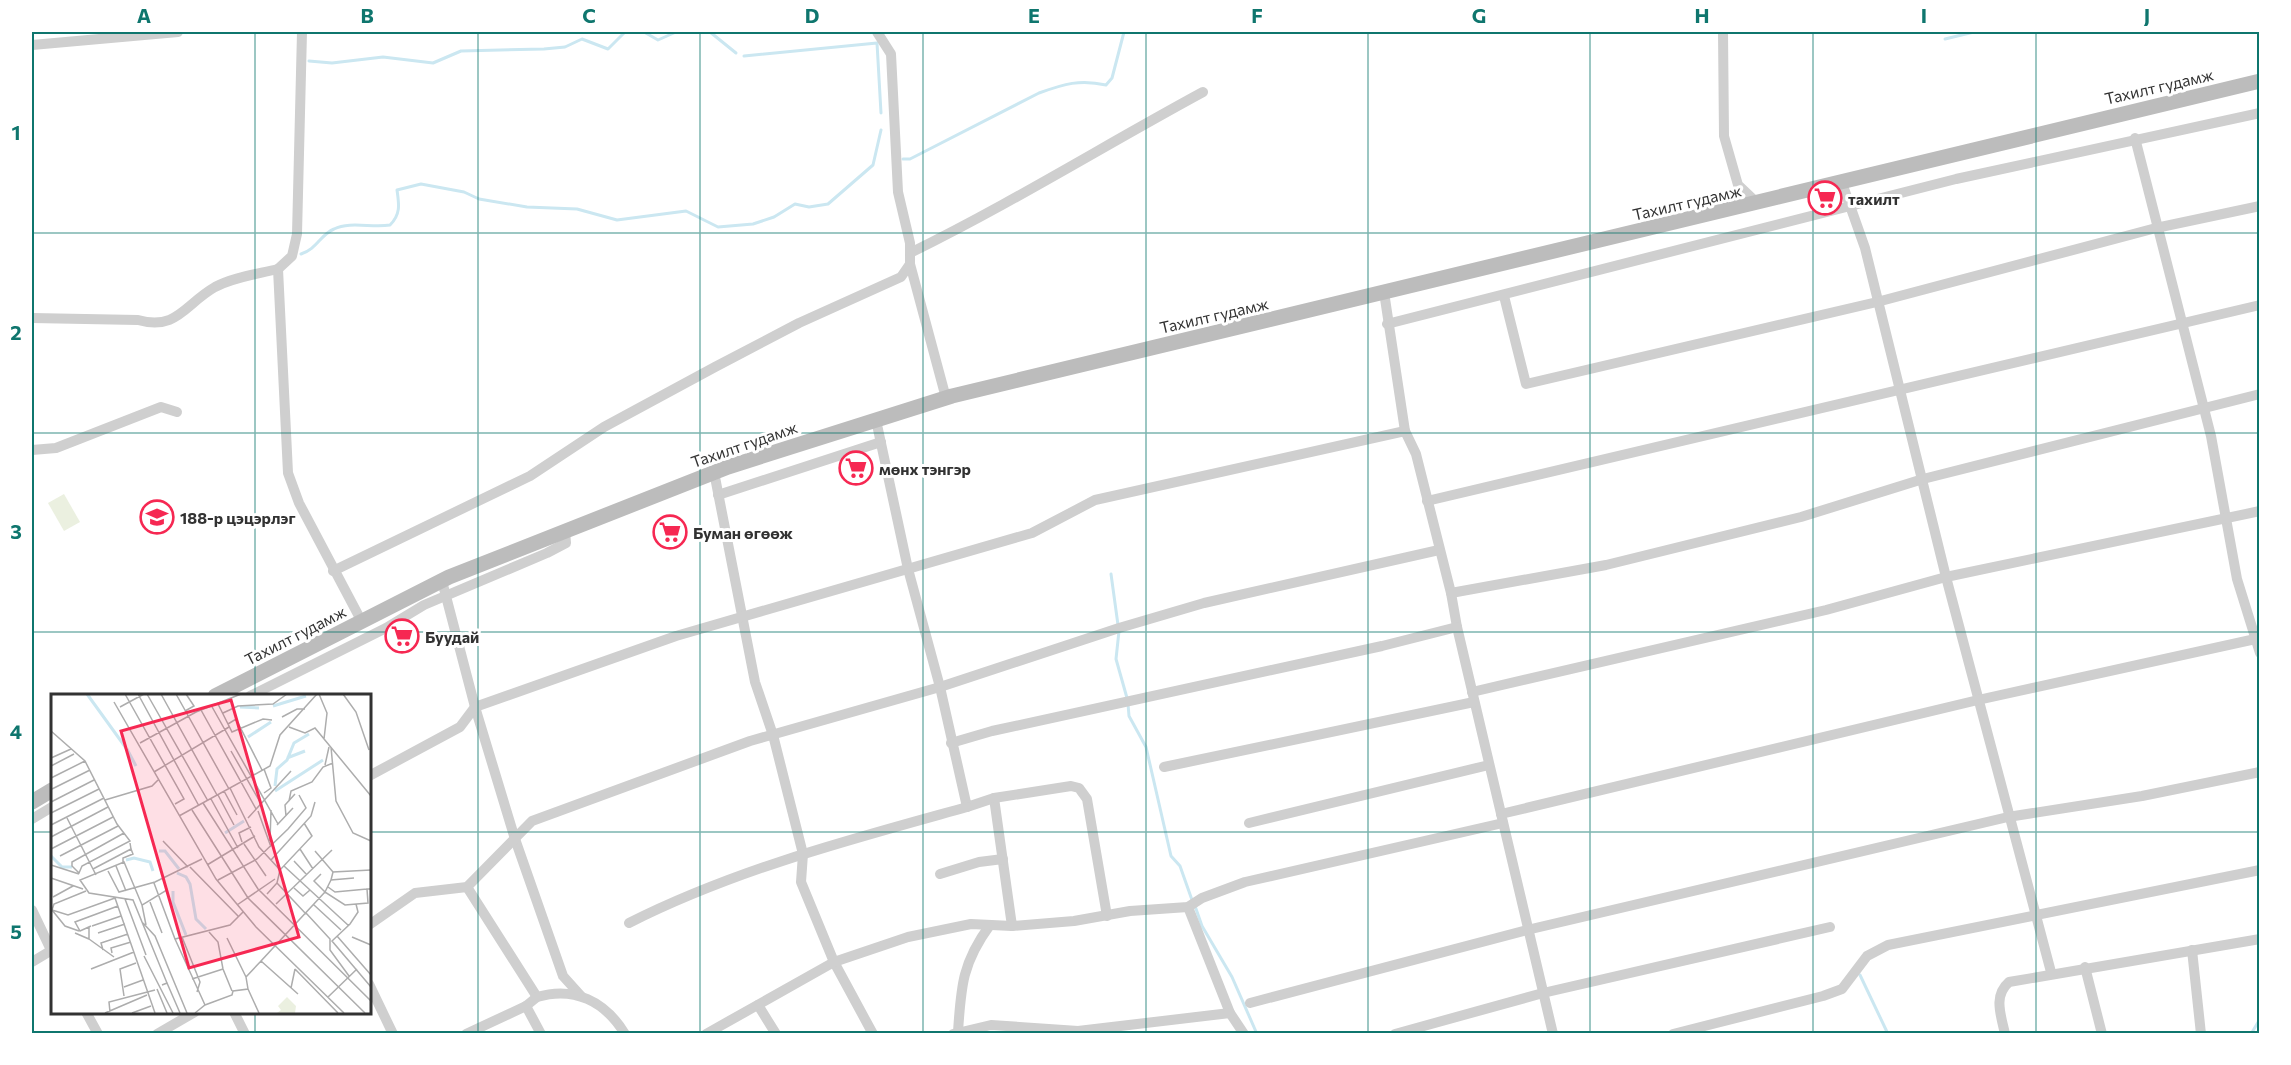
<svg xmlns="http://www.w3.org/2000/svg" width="2291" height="1065" font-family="Commissioner,sans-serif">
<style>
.pitch{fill:#ebf0e0}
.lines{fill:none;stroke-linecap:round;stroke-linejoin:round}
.stream{stroke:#cbe7f1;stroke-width:3}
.street{stroke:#cfcfcf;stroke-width:10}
.secondary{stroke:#bcbcbc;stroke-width:15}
.grid{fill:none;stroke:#0f766e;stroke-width:1.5;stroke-opacity:0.55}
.labels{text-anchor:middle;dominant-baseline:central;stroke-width:6;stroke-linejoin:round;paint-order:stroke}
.street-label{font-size:16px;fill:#323232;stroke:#fff}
.poi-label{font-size:16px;font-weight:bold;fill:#323232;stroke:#fff;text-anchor:start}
.inset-river{fill:none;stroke:#cbe7f1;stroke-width:3}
.inset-road{fill:none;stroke:#adadad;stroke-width:1.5}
.view{fill:#f62852;fill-opacity:0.15;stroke:#f62852;stroke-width:3}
.inset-edge{fill:none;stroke:#323232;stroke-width:3}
.neatline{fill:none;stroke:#0f766e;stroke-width:2}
.grid-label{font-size:20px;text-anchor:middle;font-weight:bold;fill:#0f766e}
</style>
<rect width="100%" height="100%" fill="#fff"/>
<polygon class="pitch" points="64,494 80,522 64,531 48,503"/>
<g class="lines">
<g class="stream">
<polyline points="644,32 658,40 676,32"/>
<polyline points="710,32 736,53"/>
<polyline points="1945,39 1974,32"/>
<polyline points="744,56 877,43 881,113"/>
<polyline points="309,61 332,63 383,57 433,63 461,51 544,49 565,47 582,39 608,49 625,32"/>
<path d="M903,159H910L1039,93C1064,84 1080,79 1106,85L1112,78L1124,32"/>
<path d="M301,254C317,249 320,235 334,229C350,221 372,228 390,225C401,214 399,204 397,190L421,184L464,192L479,199L527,207L577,209L617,220L686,211L718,227L753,224L774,217L795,204L809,207L828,204L873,165L881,130"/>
<polyline points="1111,574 1118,625"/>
<polyline points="1119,631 1116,659 1127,698"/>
<polyline points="1128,704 1129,716 1146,747 1171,856 1180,866 1192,900"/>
<polyline points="1195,906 1202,926 1232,977 1257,1034"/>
<polyline points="1860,975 1888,1034"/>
<polyline points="2251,1034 2260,1019"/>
</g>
<g class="street">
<polyline points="302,32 297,234 292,256 278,269 288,473 299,503 362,622"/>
<polyline points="877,32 891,54 898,192 910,243 910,264 946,398"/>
<polyline points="1723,32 1724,136 1738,185 1757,203"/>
<polyline points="32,45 178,32"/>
<polyline points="2135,138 2211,436 2237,579 2260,653"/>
<polyline points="1842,183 1865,248 1946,577 2051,972"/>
<path d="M910,253C1010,204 1105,145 1203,92"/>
<polyline points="1384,292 1405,431 1416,454 1451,593 1457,627 1553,1034"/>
<polyline points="1504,296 1526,384 1877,302 2156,228 2260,206"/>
<path d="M32,318L138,320C177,331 185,304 215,287C234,277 258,274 278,269"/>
<polyline points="1387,324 1956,179 2260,113"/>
<polyline points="876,420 908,569 940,687 967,807 994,798 1012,926"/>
<polyline points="32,450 56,448 161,407 177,412"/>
<polyline points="714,472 755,682 773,735 803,854 801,882 834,962 873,1034"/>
<polyline points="718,495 881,442"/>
<polyline points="1427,501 2260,305"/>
<polyline points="333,571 530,476 604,427 715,367 799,323 901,277 910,264"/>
<polyline points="442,581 475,707 515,839 563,976 581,996"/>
<polyline points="1451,593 1606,565 1801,517 1923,479 2260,394"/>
<polyline points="1472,692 1826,610 1946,577 2260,511"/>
<polyline points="250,696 386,628 424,605 547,553 566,543 565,531"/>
<polyline points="951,743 992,731 1382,646 1457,627"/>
<polyline points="1164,767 1474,702"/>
<polyline points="369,776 460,727 475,707 676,636 1032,533 1095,500 1405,431"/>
<polyline points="994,798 1071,786 1079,788 1087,799 1107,916"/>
<polyline points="1501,814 1978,700 2260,638"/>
<polyline points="32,819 52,807"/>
<polyline points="1249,823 1489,765"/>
<polyline points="940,874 979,862 1003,859"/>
<path d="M467,887L537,997C574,986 605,1001 625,1034"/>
<polyline points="1188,907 1230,1013 1244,1034"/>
<polyline points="32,910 52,952"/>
<path d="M629,923C736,869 852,839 967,807"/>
<polyline points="369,925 415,893 467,887 532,821 750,741 940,687 1119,628 1204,603 1439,550"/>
<polyline points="2192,950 2201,1034"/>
<polyline points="32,962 52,950"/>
<polyline points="2085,967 2102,1034"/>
<polyline points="369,984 393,1034"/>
<polyline points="1250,1003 1527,930 2008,817 2142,796 2260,772"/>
<polyline points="758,1005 776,1034"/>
<polyline points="526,1006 541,1034"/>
<polyline points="86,1012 98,1034"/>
<polyline points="234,1012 245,1034"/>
<path d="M958,1032C961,987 962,963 990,925"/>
<polyline points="157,1034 195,1012"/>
<polyline points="466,1034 526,1006 537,997"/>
<polyline points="706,1034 834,962 908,937 971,924 1012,926 1074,921 1130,911 1188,907 1202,898 1245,882 1503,823"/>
<polyline points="953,1034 991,1025 1078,1031 1230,1013"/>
<polyline points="1395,1034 1543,993 1830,927"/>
<polyline points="1673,1034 1823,996 1842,989 1867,956 1888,945 2260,870"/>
<path d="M2005,1034C2001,1015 1993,996 2009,982L2260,939"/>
</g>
<g class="secondary">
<polyline points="215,696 449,577 728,467 952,396 2260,81"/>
<polyline points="32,802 52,790"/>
</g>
</g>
<path class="grid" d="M255,32V696M478,32V1034M700,32V1034M923,32V1034M1146,32V1034M1368,32V1034M1590,32V1034M1813,32V1034M2036,32V1034M32,233H2260M32,433H2260M32,632H2260M32,832H52M369,832H2260M255,1012V1034"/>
<defs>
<g id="supermarket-ring" transform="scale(1.725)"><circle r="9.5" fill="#fff" stroke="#f62852" stroke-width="1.5"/><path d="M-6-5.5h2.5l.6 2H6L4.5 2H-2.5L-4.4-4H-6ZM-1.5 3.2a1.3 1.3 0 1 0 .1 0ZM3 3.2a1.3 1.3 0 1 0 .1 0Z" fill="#f62852"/></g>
<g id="school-ring" transform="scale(1.725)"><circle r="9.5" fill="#fff" stroke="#f62852" stroke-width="1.5"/><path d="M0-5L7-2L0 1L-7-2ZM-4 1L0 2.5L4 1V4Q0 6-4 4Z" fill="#f62852"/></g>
</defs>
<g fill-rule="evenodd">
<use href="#supermarket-ring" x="1825" y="198"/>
<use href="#supermarket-ring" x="856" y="468"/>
<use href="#school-ring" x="157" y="517"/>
<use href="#supermarket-ring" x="670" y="532"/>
<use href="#supermarket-ring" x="402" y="636"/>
</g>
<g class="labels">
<g class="street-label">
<text transform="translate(2159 86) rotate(-13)">Тахилт гудамж</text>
<text transform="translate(1687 202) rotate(-13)">Тахилт гудамж</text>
<text transform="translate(1214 315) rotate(-13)">Тахилт гудамж</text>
<text transform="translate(744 444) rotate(-19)">Тахилт гудамж</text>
<text transform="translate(295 635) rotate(-27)">Тахилт гудамж</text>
</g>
<g class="poi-label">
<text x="1848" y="198">тахилт</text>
<text x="879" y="468">мөнх тэнгэр</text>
<text x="180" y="517">188-р цэцэрлэг</text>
<text x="693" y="532">Буман өгөөж</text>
<text x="425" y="636">Буудай</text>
</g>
</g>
<g transform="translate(51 694)">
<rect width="320" height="320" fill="#fff"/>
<path d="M236,303L245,312L244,319H226L230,316L227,312Z" fill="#ebf0e0"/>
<path class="inset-river" d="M36,0L75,54M222,12L255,2M189,13L208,14M197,43L220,28M76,55L85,72M236,64L254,57M224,92L226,75L236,66L243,49L258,40M224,97L272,66M174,139L193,127M108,157H114L128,175M0,162L11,173H21M75,166L83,164L99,168L102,177M126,179L135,183L139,190L145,225L155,235M122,197V208L135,241"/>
<path class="inset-road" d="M74,0L133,105L124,110M87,0L148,112M96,0L157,107M110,0L166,101M125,0L178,95M268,0L276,19L273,45M292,0L305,18L318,56M63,8L165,185L205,233L293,319M167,10L181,38L212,25L221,26M160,11L227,130M69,13L93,0M150,16L205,115M134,17L143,12L135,0M172,19L187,12L222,10L236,0M231,23L246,15H254M177,30L185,25L211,76M238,33L254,39L264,34L320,102M0,37L34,67L66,130L79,147L31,172L28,179L21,172V168L73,139M89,49L145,18L190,0M280,53L285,107L302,139L320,147M180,57L209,108M0,64L20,55M274,71L278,53M0,72L23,60M103,78L178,33M0,84L34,67M179,94L208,153L229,176L261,142L253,129M1,95L39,76M173,97L186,121M213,99L220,94L213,75M167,101L183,131M160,105L187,154M54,106L101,92L107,86M238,107L240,97L261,88L272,73L282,69M0,108L43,86M152,109L207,195L320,307M141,116L197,204L314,319M207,117L220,153M0,119L48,95M128,122L219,72L229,41L266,0M235,122L234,111L244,100M16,124L45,181M197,124L240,77M0,131L53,104M226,131L242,114M0,143L57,113M112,147L137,173M219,147L220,116M191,148L188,139L200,133M193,150L215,182M0,155L62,123M249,155L262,175M264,157L282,178M9,162L67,132M220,166L260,122L264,108M243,167L256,181M72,168V164L82,160L80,155M0,171L28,180M156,171L204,142M65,172L75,197M233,172L298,232M139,173L188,223M42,175L80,155L79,149M57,177L68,198L104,188L151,165M270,180L263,187L274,198M0,184L32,195M167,186L206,165L237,135L255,114L248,101M280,186L282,178L320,176M103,189L124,245L179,231L192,218M226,189L255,220M277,193L284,198L316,195M243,194L252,202L259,196M35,197L3,210L1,216L17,221L64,204L104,319M274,198L280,186L303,184M216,200L226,189L229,176M2,203L22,192M74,205L95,261M99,208L111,239M225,210L281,156M305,210L307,218L299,230L281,247L320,293M91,211L73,168L29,186L38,199L82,206L116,289L111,291M186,211L224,185M263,211L290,236M1,216L14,232L28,237M255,219L279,245V256L298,282M92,229L104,242L136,319M95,231L91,211L116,196L112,185M40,232L29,237L24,228L67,212M41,232L70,222M158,238L167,248L172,275L181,297M24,239L38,245V233M47,239L74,230M286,242L320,281M131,243L149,288L146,298M301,243L320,251M176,244L195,283M38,245L63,263M124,245L154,311M52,256L50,249L77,240M61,259L60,254L80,248M93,262L122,319M40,275L83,258M244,275L287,319M141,285L172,275M116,289L129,319M73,293L92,286M240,294L244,275M106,295L116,319M197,295L208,319M247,300L210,267L274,198L294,211L317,209L316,195H320M73,302L69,275L85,269M277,303L306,275M59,318L58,308L104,296M54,319L96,301M81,319L100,312M144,319L154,311L181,301L182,297L197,295L195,283L210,267"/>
<path class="view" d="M180,6L248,243L138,274L70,37Z"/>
<rect width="320" height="320" class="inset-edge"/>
</g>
<rect width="2291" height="1065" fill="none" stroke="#ffffff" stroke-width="66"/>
<rect x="33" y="33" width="2225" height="999" class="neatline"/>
<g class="grid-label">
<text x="144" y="23">A</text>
<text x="367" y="23">B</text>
<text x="589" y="23">C</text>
<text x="812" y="23">D</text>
<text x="1034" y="23">E</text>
<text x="1257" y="23">F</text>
<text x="1479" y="23">G</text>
<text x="1702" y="23">H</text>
<text x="1924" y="23">I</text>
<text x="2147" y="23">J</text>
<text x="16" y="140">1</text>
<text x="16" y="340">2</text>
<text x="16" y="539">3</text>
<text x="16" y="739">4</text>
<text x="16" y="939">5</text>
</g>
</svg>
